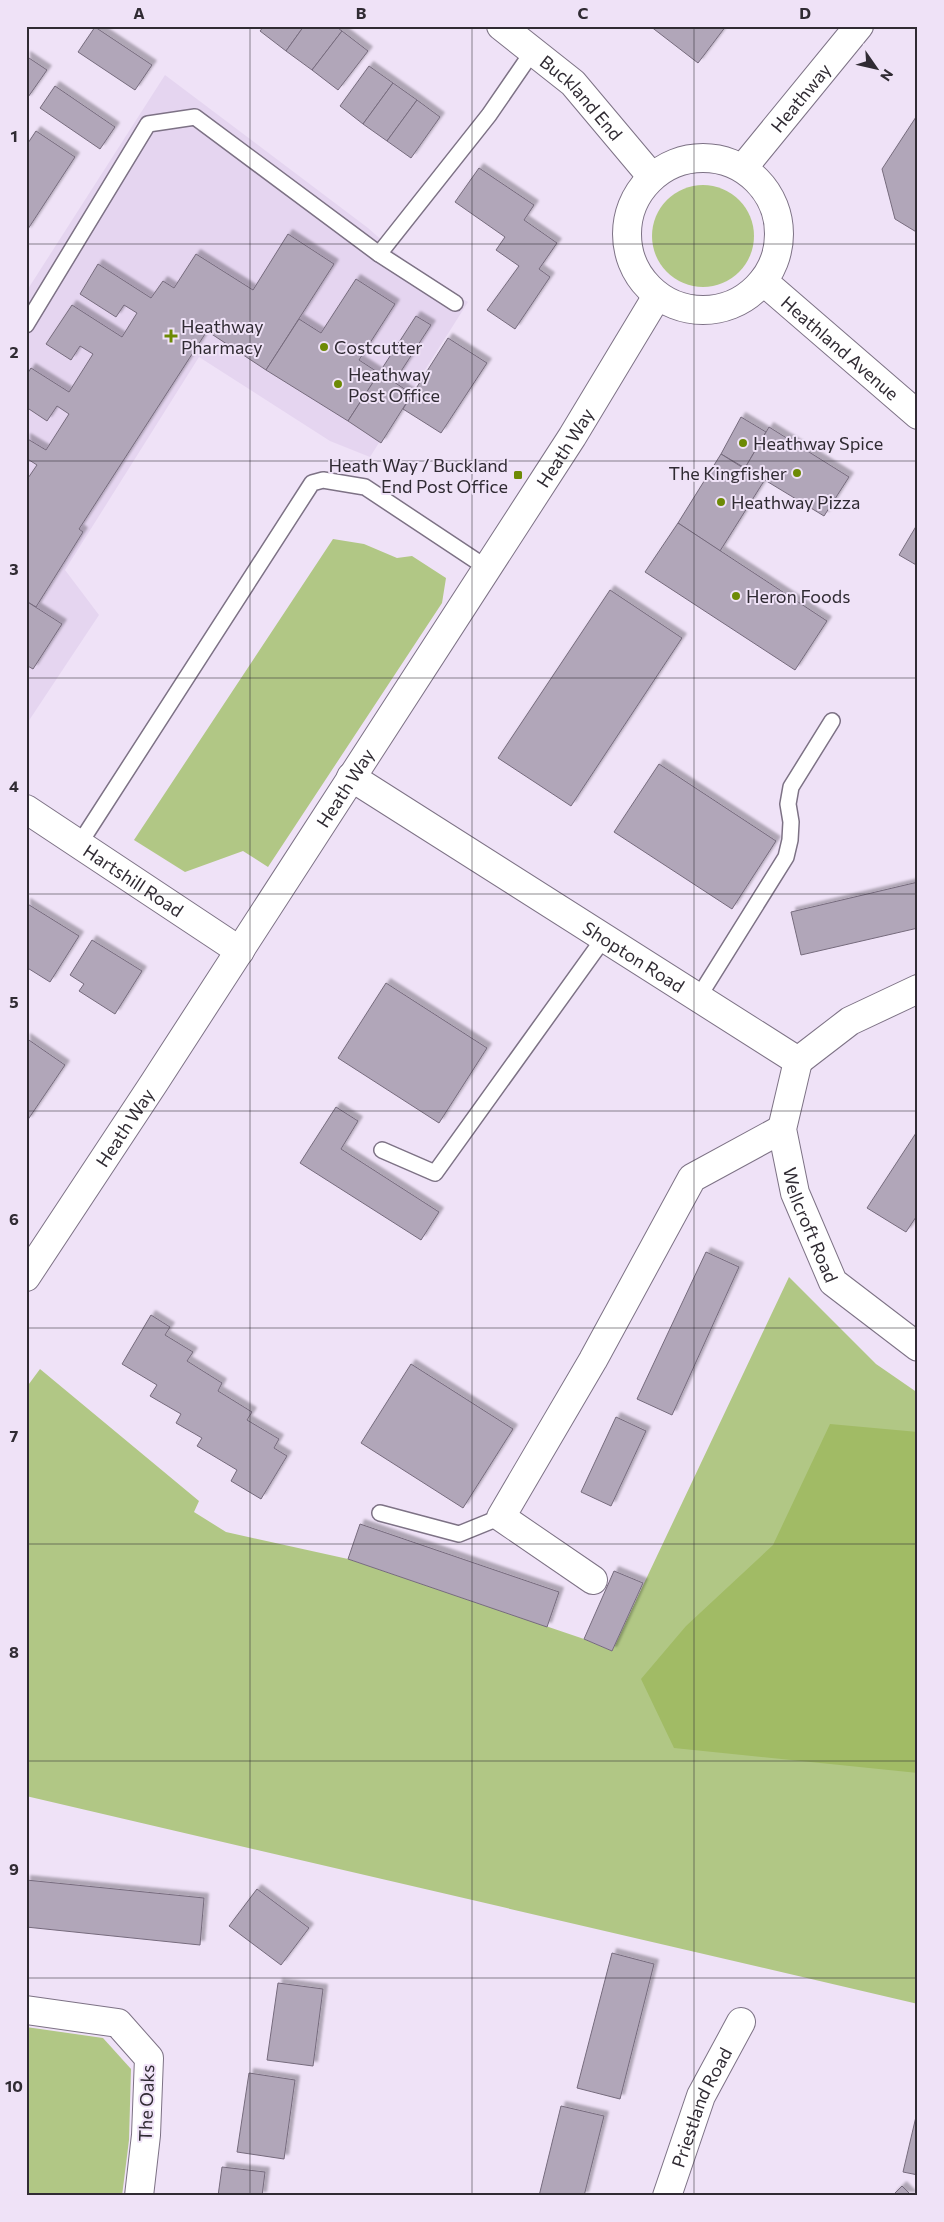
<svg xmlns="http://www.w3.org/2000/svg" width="944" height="2222" font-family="Commissioner,sans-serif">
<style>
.built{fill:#e5d5f0}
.green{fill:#b1c785}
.forest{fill:#a1bb65}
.building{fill:#b1a6b9;stroke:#766b7d;filter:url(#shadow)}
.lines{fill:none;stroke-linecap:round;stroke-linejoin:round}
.lane-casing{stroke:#7d7285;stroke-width:18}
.street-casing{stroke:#7d7285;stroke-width:30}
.secondary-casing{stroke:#7d7285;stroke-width:30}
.lane{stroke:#fff;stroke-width:15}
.street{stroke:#fff;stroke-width:28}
.secondary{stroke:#fff;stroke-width:28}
.grid{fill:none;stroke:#302b33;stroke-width:1;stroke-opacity:0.55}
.poi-dot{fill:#6d8a05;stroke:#efe2f7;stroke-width:2}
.labels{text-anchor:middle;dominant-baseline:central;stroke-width:4;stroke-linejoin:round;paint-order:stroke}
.street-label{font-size:18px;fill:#302b33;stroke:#efe2f7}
.poi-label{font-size:18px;fill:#302b33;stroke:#efe2f7;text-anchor:start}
.neatline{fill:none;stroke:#302b33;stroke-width:2}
.grid-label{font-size:16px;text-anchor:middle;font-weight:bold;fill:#302b33}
</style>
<defs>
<filter id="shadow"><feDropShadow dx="4.5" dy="-4.5" stdDeviation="1" flood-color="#0004"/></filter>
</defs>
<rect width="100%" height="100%" fill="#efe2f7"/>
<polygon class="built" points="165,75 368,228 421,275 468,302 370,457 330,441 199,357 65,570 99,615 26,725 26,292"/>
<g class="green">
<circle cx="703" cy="236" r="51"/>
<polygon points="333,539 364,544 397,558 412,556 446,578 442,603 268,867 243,851 185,872 134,840"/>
<polygon points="789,1277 876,1364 918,1393 918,2004 26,1796 26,1388 40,1369 199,1501 194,1512 226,1532 348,1559 584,1639 612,1651"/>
<polygon points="26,2027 103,2038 131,2069 129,2140 122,2196 26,2196"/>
</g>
<polygon class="forest" points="830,1424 918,1432 918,1773 674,1748 641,1679 686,1626 773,1545"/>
<g class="building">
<polygon points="264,26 304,26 286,51 260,31"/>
<polygon points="304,26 335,26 342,31 312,70 286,51"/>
<polygon points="650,26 726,26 698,63"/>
<polygon points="95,27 152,65 135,90 78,52"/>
<polygon points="342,31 368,51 338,90 312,70"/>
<polygon points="26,56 47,70 26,100"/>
<polygon points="369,66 393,83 363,124 340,106"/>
<polygon points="393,83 417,100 387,141 363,124"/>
<polygon points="55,86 115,127 100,149 40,108"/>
<polygon points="417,100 440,117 411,158 387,141"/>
<polygon points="916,117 918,118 918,233 895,219 882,169"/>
<polygon points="36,131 75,157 26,232 26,146"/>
<polygon points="479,168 534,205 524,220 557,243 539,269 550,277 515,329 487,310 519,266 496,250 505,237 455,202"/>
<polygon points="288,234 334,264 266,370 207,331 79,529 83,532 36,607 26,601 26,481 37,465 26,458 26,438 46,450 69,414 57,406 47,421 26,407 26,376 31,368 69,392 93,354 80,346 71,360 46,344 72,305 122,337 137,313 124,305 116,317 80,294 98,264 151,298 163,281 174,288 196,254 253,290"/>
<polygon points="356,279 395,304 359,360 379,373 348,421 266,370 299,319 321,333"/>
<polygon points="416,316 431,325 394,382 412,394 381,443 348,421"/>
<polygon points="448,338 487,363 441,433 403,409"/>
<polygon points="741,417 766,432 745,468 721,454"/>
<polygon points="769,427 849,477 824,516 745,468"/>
<polygon points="721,454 764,481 720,551 678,523"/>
<polygon points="678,523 827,621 795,670 645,572"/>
<polygon points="918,523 918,566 899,555"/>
<polygon points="610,590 682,638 571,806 498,758"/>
<polygon points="26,601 62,624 33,669 26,665"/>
<polygon points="659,764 776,841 732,909 614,832"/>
<polygon points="918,882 918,928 801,955 791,912"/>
<polygon points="26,903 79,936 50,982 26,967"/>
<polygon points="92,940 142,971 115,1014 79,991 84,984 70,975"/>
<polygon points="386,983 487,1048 439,1123 338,1058"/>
<polygon points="26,1038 65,1065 27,1121 26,1120"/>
<polygon points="336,1107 358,1121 341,1149 439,1212 421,1240 300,1163"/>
<polygon points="918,1130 918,1214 906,1232 867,1208"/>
<polygon points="706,1252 739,1267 672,1415 637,1399"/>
<polygon points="151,1315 170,1327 165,1335 193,1352 187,1361 222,1383 218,1391 252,1412 247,1420 279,1439 274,1448 287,1456 261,1499 231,1481 237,1470 197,1446 202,1438 176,1423 181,1414 150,1396 157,1385 122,1364"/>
<polygon points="411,1364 513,1429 463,1508 361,1443"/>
<polygon points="616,1417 646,1431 611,1506 581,1492"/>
<polygon points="360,1524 559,1592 547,1627 348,1559"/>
<polygon points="614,1571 643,1583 612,1651 584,1639"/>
<polygon points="26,1880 204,1898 200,1945 26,1927"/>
<polygon points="257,1889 309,1928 281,1965 229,1926"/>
<polygon points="612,1953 654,1964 620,2099 577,2088"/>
<polygon points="278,1983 323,1989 313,2066 267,2060"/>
<polygon points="249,2073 295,2080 284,2159 237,2152"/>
<polygon points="561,2106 604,2116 584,2196 539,2196"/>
<polygon points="918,2108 918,2175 903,2172"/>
<polygon points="222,2167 265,2172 262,2196 218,2196"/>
<polygon points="902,2186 912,2196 892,2196"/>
</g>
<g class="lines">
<g class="lane-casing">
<g id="lane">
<polyline points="379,254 455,303"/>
<polyline points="26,325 148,124 195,117 379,254 489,115 533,51"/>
<polyline points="80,843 312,483 323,480 365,487 487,568"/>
<polyline points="698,998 786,857 790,840 791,822 788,804 791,787 832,721"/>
<polyline points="382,1150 435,1173 604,938"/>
<polyline points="380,1513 459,1534 501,1517"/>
</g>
</g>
<g class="street-casing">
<g id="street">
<path id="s1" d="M351,777L798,1061L850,1021L918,989"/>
<path id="s2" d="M26,809L240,951"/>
<path id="s3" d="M798,1061L782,1129L795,1193L833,1282L918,1347"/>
<polyline points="593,1580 501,1517 593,1360 692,1178 782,1129"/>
<polyline points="26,2010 118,2023 149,2058 146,2135 139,2196"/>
<path id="s4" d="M667,2196L701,2096L741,2022"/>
</g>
</g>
<g class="secondary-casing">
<g id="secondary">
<path id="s5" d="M501,26L573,83L652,177"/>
<circle cx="703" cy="234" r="76"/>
<path id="s6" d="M743,168L859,26"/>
<path id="s7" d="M763,281L918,415"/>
<path id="s8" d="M26,1277L154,1083L572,437L657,296"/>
</g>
</g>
<use href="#lane" class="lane"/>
<use href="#street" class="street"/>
<use href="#secondary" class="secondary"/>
</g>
<path class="grid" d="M250,26V2196M472,26V2196M694,26V2196M26,244H918M26,461H918M26,678H918M26,894H918M26,1111H918M26,1328H918M26,1544H918M26,1761H918M26,1978H918"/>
<g class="poi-dot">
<path d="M168.5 328.5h5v5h5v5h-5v5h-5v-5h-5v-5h5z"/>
<circle cx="324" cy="347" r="5"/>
<circle cx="338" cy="384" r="5"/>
<circle cx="743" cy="443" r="5"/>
<circle cx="797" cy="473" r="5"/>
<rect x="513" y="470" width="10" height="10" rx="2.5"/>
<circle cx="721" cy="502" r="5"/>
<circle cx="736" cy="596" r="5"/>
</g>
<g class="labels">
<g class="street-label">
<text stroke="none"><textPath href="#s6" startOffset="91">Heathway</textPath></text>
<text stroke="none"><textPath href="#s5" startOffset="108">Buckland End</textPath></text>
<text stroke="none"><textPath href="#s7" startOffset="102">Heathland Avenue</textPath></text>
<text stroke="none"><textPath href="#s8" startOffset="989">Heath Way</textPath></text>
<text stroke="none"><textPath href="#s8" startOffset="584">Heath Way</textPath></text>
<text stroke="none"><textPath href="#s2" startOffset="129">Hartshill Road</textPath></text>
<text stroke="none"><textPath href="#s1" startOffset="335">Shopton Road</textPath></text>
<text stroke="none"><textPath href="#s8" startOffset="179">Heath Way</textPath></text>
<text stroke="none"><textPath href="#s3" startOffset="170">Wellcroft Road</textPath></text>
<text transform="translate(146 2103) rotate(-88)">The Oaks</text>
<text stroke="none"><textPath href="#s4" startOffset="95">Priestland Road</textPath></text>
</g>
<g class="poi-label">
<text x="181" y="326">Heathway<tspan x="181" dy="21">Pharmacy</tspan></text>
<text x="334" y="347">Costcutter</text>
<text x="348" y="374">Heathway<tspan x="348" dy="21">Post Office</tspan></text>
<text x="753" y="443">Heathway Spice</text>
<text x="508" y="465" text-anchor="end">Heath Way / Buckland<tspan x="508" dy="21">End Post Office</tspan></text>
<text x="787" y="473" text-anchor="end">The Kingfisher</text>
<text x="731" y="502">Heathway Pizza</text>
<text x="746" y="596">Heron Foods</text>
</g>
</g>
<rect width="944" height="2222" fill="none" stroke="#efe2f7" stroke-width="55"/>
<g transform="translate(876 68) rotate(124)" stroke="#efe2f7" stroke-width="4" paint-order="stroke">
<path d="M0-4L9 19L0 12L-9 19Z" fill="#302b33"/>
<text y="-8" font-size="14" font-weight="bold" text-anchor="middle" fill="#302b33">N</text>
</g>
<rect x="28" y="28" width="888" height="2166" class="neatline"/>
<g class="grid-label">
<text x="139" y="19">A</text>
<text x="361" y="19">B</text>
<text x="583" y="19">C</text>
<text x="805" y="19">D</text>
<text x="14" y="142">1</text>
<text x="14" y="358">2</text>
<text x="14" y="575">3</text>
<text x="14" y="792">4</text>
<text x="14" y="1008">5</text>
<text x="14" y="1225">6</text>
<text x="14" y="1442">7</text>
<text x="14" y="1658">8</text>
<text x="14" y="1875">9</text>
<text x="14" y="2092">10</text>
</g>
</svg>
